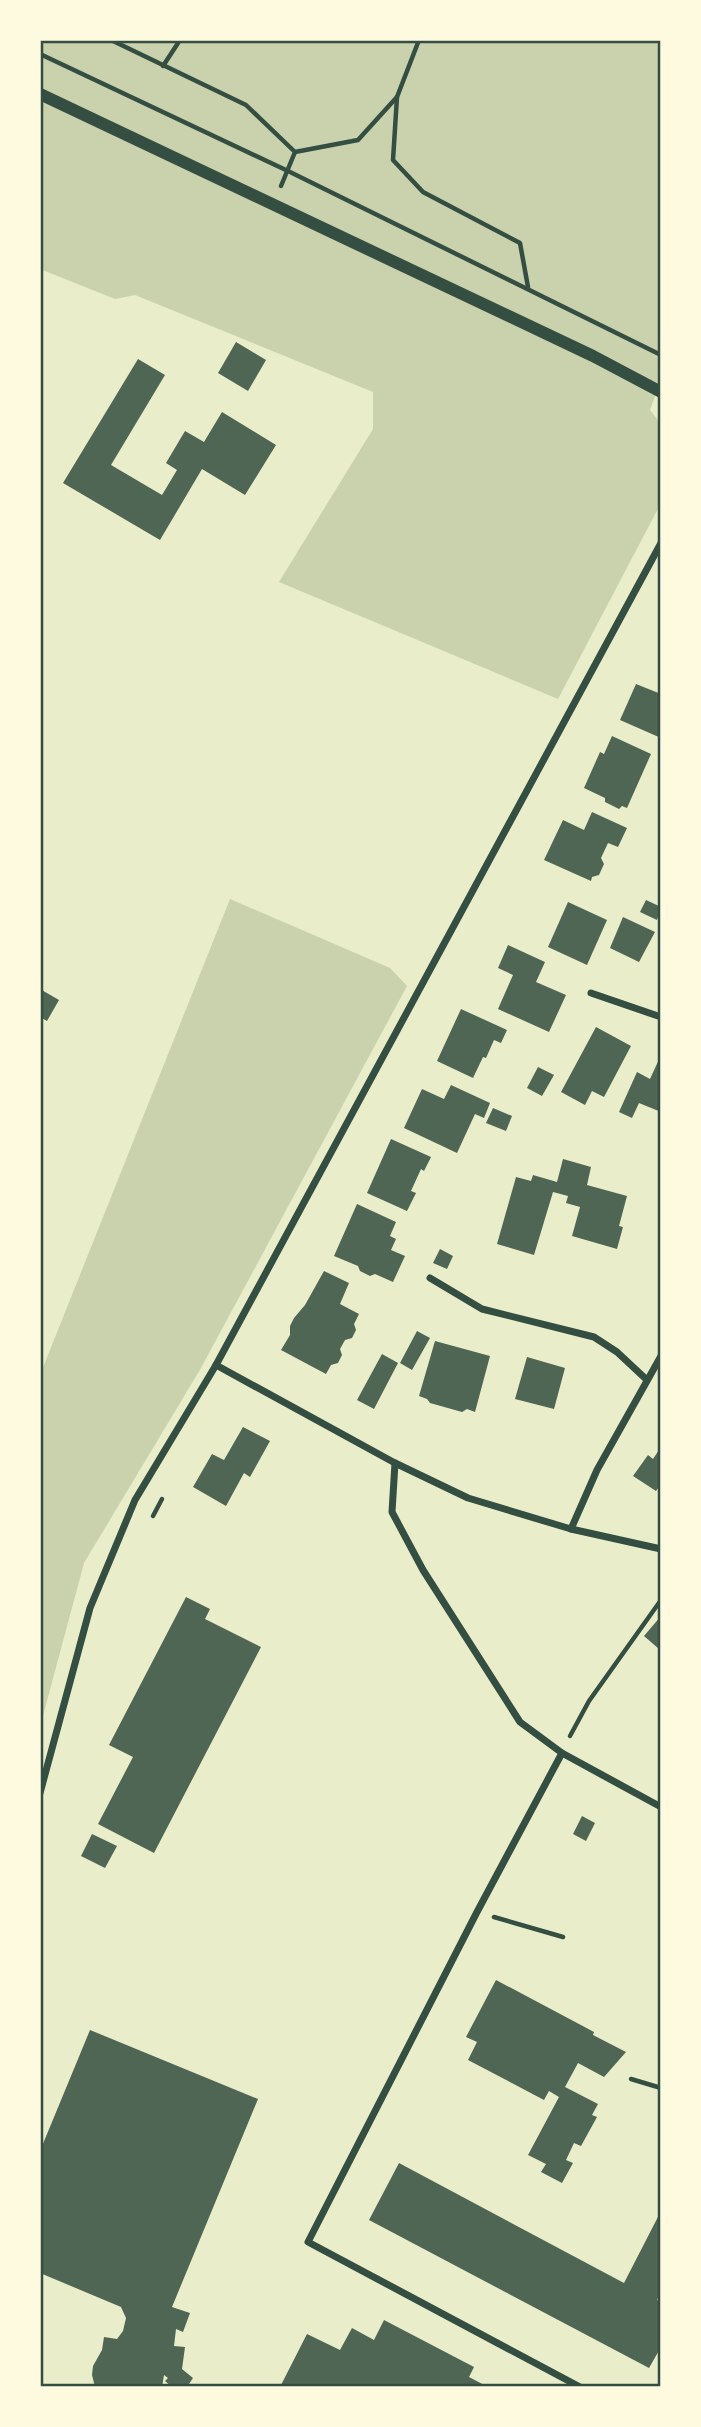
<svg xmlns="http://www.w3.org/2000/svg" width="701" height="2427" font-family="'Varela Round',sans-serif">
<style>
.green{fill:#cad2ad}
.building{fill:#4f6655}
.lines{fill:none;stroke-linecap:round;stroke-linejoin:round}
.path{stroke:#344e41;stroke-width:4.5}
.minor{stroke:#344e41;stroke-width:7}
.tertiary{stroke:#344e41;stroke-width:12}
.neatline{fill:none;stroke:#344e41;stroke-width:2.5}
</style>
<rect width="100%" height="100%" fill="#e9edc9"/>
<g class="green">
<polygon points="40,40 661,40 661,380 650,410 661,424 661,503 558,699 279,582 373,429 373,392 135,295 115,299 40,269"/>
<polygon points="230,899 390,968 407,986 201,1368 84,1563 40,1727 40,1375"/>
</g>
<g class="building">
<polygon points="236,342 266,360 248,391 218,373"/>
<polygon points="138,359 165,375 111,465 162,495 177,470 166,463 185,431 204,442 222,412 276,445 245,495 202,469 160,540 63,483"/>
<polygon points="636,684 661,694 661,738 620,720"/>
<polygon points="612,736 651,754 627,808 622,806 619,809 605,802 605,798 584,788 600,752 604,754"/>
<polygon points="592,812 627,828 618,847 608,843 601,858 604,864 599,875 592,877 591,881 544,860 563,820 584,830"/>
<polygon points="646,900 661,907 657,920 640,912"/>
<polygon points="568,902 607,920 587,965 548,947"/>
<polygon points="623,917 655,932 639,962 610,948"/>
<polygon points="508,945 545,962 536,982 566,995 549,1032 498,1009 513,975 498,968"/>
<polygon points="40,989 59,1000 47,1021 40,1017"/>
<polygon points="461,1009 507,1030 501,1043 494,1040 486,1058 483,1057 473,1078 437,1061"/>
<polygon points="596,1027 631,1046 604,1097 592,1091 585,1105 561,1092"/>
<polygon points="661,1055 661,1112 639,1103 632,1118 619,1112 637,1072 650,1079"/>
<polygon points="538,1067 554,1075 542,1096 527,1088"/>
<polygon points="451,1085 490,1103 484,1118 475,1114 457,1153 404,1128 422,1089 444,1099"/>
<polygon points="493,1108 512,1116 506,1131 486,1123"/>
<polygon points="391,1139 431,1157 424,1171 421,1169 411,1191 416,1193 407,1211 367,1193"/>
<polygon points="563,1159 591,1167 587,1185 627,1196 619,1226 623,1227 617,1249 572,1236 580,1207 566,1203 568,1196 553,1192 534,1255 497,1244 516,1177 531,1181 533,1175 557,1182"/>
<polygon points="357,1204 396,1222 390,1236 396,1239 391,1250 405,1256 393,1282 375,1274 370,1276 360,1271 358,1266 334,1256"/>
<polygon points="440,1249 453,1256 447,1269 433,1263"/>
<polygon points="324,1271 349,1283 340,1304 359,1314 354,1324 356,1330 352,1338 345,1340 340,1349 342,1355 338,1363 331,1365 326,1374 281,1350 290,1335 290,1326 294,1318 305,1305"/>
<polygon points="417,1331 430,1338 412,1370 400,1363"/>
<polygon points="435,1341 490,1356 475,1412 467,1409 462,1412 430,1403 427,1399 419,1396"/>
<polygon points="382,1354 398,1363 374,1409 357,1400"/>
<polygon points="527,1357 565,1368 554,1409 515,1399"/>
<polygon points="243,1427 270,1441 250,1477 244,1473 226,1506 193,1487 212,1454 224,1460"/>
<polygon points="661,1447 661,1484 656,1491 633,1476 648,1455 653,1459"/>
<polygon points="186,1597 210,1609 205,1619 261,1647 154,1853 98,1824 133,1757 109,1745"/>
<polygon points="661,1616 661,1647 659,1649 644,1636"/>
<polygon points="582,1816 595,1823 586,1841 573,1834"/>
<polygon points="92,1834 117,1846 105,1868 81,1856"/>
<polygon points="496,1980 594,2032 593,2035 626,2052 604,2077 578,2063 565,2087 598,2104 592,2115 597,2117 581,2146 574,2143 566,2160 573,2163 562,2183 541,2172 546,2164 528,2155 559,2097 549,2091 544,2100 468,2060 477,2042 466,2037"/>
<polygon points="90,2030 258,2099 172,2307 190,2313 183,2332 176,2329 174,2346 185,2347 182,2369 193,2378 187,2387 172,2387 165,2381 168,2378 164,2375 162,2387 95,2387 92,2375 93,2366 102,2350 104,2337 117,2339 123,2331 126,2318 121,2307 40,2273 40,2151"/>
<polygon points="399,2163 624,2283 661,2211 661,2292 657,2300 661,2302 661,2347 649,2368 369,2220"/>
<polygon points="384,2320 474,2367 469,2377 488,2387 280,2387 307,2334 340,2350 352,2328 374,2340"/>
</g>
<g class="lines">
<g class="path">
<polyline points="111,40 246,105 295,152 281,186"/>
<polyline points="40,54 288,171 661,355"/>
<polyline points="163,66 180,40"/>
<polyline points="397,97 393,160 423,192 520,243 528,287"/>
<polyline points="295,152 358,140 397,97 419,40"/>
<polyline points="153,1516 162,1499"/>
<polyline points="570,1736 589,1701 661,1600"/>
<polyline points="494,1917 563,1937"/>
<polyline points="631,2079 661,2088"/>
</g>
<g class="minor">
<polyline points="591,993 661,1017"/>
<polyline points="430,1278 482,1309 594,1337 617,1352 647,1380"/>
<polyline points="216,1365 395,1463 468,1498 571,1529 661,1549"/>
<polyline points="395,1463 392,1512 423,1570 520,1722 562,1753 661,1807"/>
<polyline points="571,1529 597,1470 661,1356"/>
<polyline points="562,1753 477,1912 308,2242 580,2387"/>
<polyline points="40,1793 90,1608 135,1500 216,1365 661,543"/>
</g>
<polyline class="tertiary" points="40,94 593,356 661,392"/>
</g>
<rect width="701" height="2427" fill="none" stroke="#fefae0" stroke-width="84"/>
<rect x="42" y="42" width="617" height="2343" class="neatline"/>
</svg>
